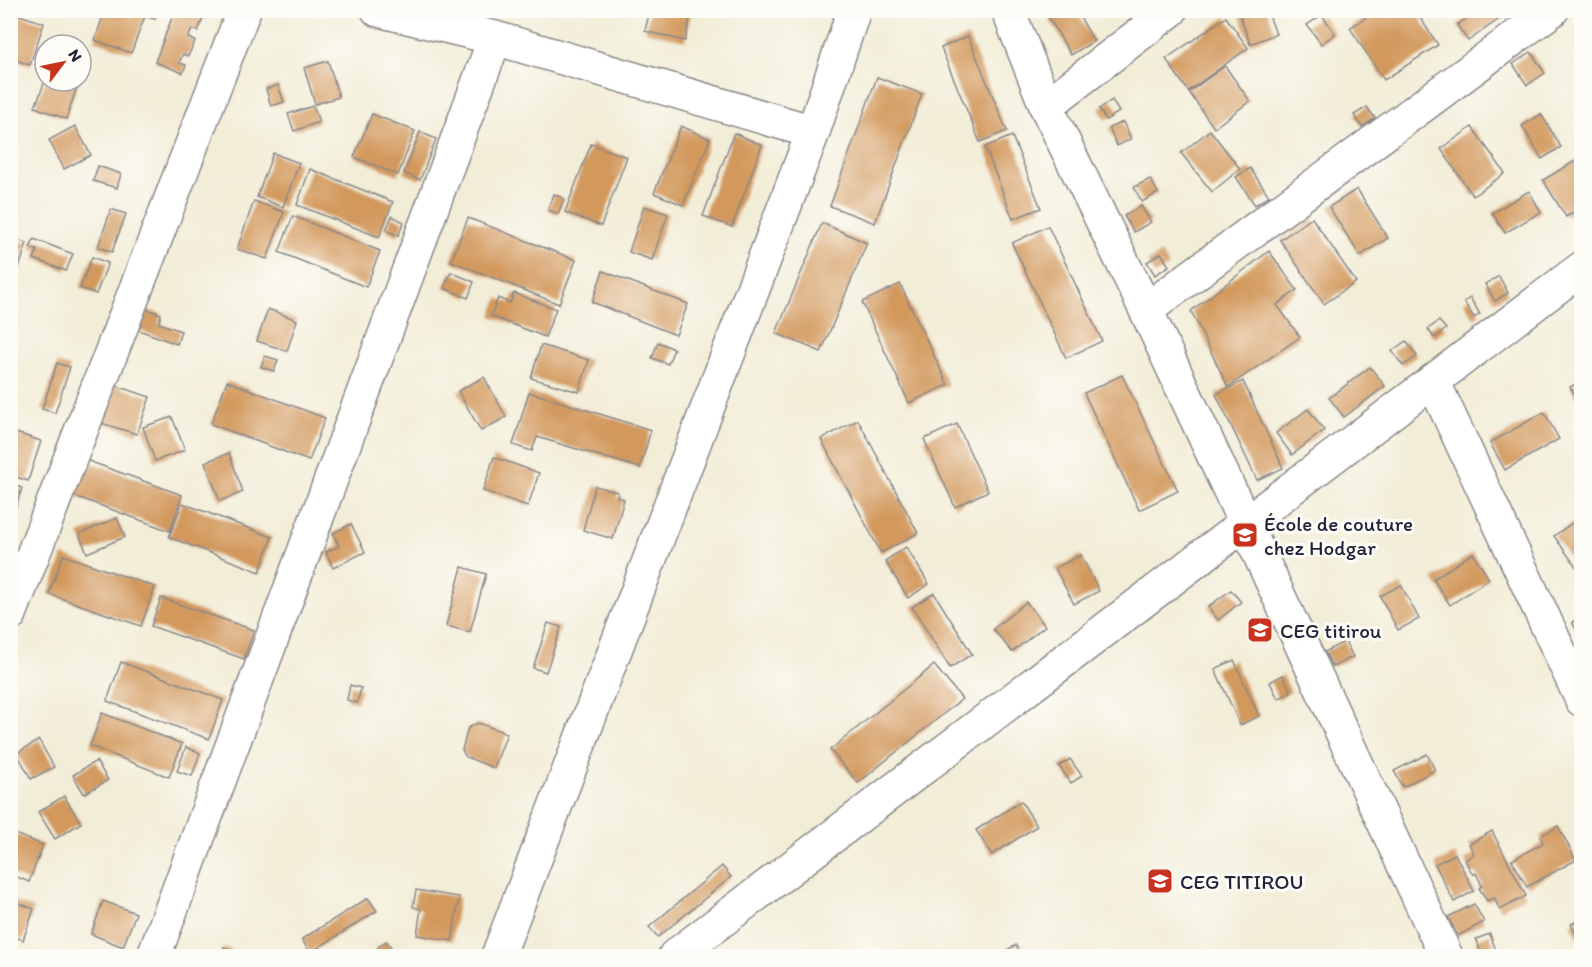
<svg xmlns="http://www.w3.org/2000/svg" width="1592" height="967" font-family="Itim,sans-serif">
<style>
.building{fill:#d2985c}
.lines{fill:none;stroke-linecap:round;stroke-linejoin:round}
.street-casing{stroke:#8a8889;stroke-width:36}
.street{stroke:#fff;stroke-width:33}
.labels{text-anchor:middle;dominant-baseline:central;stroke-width:6;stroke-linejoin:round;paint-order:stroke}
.poi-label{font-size:21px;fill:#22223b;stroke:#fdfcf7;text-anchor:start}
</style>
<rect width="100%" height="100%" fill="#fdfcf7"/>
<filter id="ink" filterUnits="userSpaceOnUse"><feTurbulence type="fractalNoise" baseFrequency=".0167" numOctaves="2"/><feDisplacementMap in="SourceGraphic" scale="12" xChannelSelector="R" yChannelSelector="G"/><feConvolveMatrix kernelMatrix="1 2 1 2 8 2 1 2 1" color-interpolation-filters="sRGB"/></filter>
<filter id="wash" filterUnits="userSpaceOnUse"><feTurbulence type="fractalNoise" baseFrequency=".008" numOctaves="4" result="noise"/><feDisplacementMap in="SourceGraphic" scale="24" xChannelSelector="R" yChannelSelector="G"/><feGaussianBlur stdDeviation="1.35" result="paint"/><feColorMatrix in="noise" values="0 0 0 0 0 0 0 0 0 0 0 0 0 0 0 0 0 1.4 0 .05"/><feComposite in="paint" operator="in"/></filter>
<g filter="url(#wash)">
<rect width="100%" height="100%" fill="#f2edd7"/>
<g id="blocks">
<g class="building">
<polygon points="105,10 158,10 155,19 145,16 131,53 95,40"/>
<polygon points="175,10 206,10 198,31 192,29 188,38 195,41 188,56 183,54 179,63 186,65 183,73 155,62"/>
<polygon points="450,10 479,10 477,18"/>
<polygon points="650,10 692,10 685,41 645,31"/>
<polygon points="1055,10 1076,10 1094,41 1071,55 1047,15"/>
<polygon points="1238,10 1267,10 1276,34 1250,44"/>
<polygon points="1377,10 1415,10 1438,45 1384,80 1350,28"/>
<polygon points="1479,10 1512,10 1468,41 1457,25"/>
<polygon points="10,12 44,23 30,65 10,58"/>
<polygon points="1322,15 1335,34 1321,44 1307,25"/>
<polygon points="1226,17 1248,48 1188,91 1166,59"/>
<polygon points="968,36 1007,131 980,142 941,48"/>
<polygon points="1531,52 1545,73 1527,85 1513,64"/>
<polygon points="328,61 339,97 315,104 304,68"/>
<polygon points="1225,66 1250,101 1214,128 1189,92"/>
<polygon points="877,77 922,94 875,223 830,206"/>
<polygon points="45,81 79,81 66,119 35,107"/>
<polygon points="278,85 284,102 271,106 266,89"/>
<polygon points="1112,100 1119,112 1106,120 1099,109"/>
<polygon points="313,106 319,122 294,131 288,114"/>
<polygon points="1367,107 1375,118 1362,127 1354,115"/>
<polygon points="372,114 415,131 398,175 354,157"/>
<polygon points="1541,114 1561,147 1542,159 1522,126"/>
<polygon points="1123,122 1131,139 1117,146 1109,128"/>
<polygon points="75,126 91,155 64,169 49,140"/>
<polygon points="681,126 710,139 683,205 654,193"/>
<polygon points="1472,127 1505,173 1473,196 1441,149"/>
<polygon points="1210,130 1240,169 1212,192 1181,153"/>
<polygon points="420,132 436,139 420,180 404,173"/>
<polygon points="734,133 762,145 732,227 703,216"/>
<polygon points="1012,136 1041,208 1013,219 985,147"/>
<polygon points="591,144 627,157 601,226 565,212"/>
<polygon points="273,153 299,163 283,207 257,197"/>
<polygon points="1575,161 1582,171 1582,207 1566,217 1543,180"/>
<polygon points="98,166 121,174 117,188 93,181"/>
<polygon points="1250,168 1269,196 1255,205 1236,177"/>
<polygon points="310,169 393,202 379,237 297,205"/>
<polygon points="1150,179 1158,193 1142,202 1134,187"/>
<polygon points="1357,189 1388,238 1360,256 1329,207"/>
<polygon points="1529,191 1541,212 1505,233 1492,213"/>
<polygon points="554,194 564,199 558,214 548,210"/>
<polygon points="254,201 284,212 267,259 237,249"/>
<polygon points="644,206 668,214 652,260 629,252"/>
<polygon points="1141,206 1151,222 1134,232 1124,216"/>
<polygon points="111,209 126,214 112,252 98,247"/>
<polygon points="293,216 380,251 366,287 279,252"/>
<polygon points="392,216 404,222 398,236 386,230"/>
<polygon points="468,218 576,260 559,304 451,261"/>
<polygon points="1312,218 1356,282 1324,304 1280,240"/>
<polygon points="822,223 867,243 821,352 776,333"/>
<polygon points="1048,226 1102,341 1066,358 1012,243"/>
<polygon points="10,238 27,243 11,293 10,293"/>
<polygon points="34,239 73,254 66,271 34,259 37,250 30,248"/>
<polygon points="1269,251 1297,290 1277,305 1300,337 1228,387 1191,311"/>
<polygon points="1161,253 1169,266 1155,275 1147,262"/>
<polygon points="92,257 108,263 96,294 80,288"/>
<polygon points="603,271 688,304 676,335 592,302"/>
<polygon points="451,272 474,282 468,298 444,288"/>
<polygon points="1499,276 1508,293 1495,301 1485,284"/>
<polygon points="900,284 948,385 909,403 862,302"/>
<polygon points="514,293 556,309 545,337 491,316 498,298 510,303"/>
<polygon points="1470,298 1480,314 1474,318 1464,302"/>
<polygon points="143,308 161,314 159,323 181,331 177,344 136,329"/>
<polygon points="268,309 297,320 287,351 257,341"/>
<polygon points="1439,321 1446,329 1434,338 1428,329"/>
<polygon points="1406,341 1417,356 1403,366 1392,351"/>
<polygon points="658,342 674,349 668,364 652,358"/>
<polygon points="541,345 589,360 579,392 531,378"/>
<polygon points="265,356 278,360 274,371 261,367"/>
<polygon points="57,363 70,367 55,413 42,409"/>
<polygon points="1370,367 1385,386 1344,417 1329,398"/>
<polygon points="1122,375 1178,491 1139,510 1084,393"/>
<polygon points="484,377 506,417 481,431 458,391"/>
<polygon points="1582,380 1582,406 1570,387"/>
<polygon points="227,381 325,418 309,461 211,424"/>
<polygon points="1243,381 1283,468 1257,480 1216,394"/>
<polygon points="114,385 150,397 137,434 101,423"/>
<polygon points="529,392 651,430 640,468 537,437 532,451 513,445"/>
<polygon points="1308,409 1324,430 1292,455 1276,433"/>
<polygon points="1544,412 1559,439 1505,470 1490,443"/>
<polygon points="172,417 185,450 155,461 143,427"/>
<polygon points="858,420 918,533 881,553 821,439"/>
<polygon points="957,424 988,491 955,507 924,439"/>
<polygon points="10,431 41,441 28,481 10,475"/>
<polygon points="229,453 243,492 220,501 205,462"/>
<polygon points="494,457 539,473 528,506 483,491"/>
<polygon points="83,459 182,495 170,531 69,494"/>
<polygon points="10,484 22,488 11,524 10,524"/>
<polygon points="595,486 618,492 617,497 624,499 613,539 583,530"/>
<polygon points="182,503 272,537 260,572 169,537"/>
<polygon points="117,518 125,537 87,553 79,534"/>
<polygon points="1576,520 1582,528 1582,575 1554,536"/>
<polygon points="351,524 365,552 333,568 326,552 339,546 333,533"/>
<polygon points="906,547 929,584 908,598 885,561"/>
<polygon points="1473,553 1489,579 1450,605 1433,579"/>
<polygon points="63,555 155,587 141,626 49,594"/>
<polygon points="1081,555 1099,591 1074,604 1055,568"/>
<polygon points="462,567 486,574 470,632 446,626"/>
<polygon points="1401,585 1419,619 1398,630 1380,596"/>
<polygon points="1231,590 1241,602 1218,620 1208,607"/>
<polygon points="934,593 972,654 950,668 912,607"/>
<polygon points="161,598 254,630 244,659 151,626"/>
<polygon points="1026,602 1045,626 1012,652 993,629"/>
<polygon points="1582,616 1582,633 1579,634 1572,622"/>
<polygon points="548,623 561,627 546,672 533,668"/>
<polygon points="1345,641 1353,657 1333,667 1325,652"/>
<polygon points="1234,660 1259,716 1240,725 1215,669"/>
<polygon points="121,662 223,700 209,739 107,701"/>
<polygon points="934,665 962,699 858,783 830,750"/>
<polygon points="1283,675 1291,692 1278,699 1270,682"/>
<polygon points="350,685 361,688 357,703 347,700"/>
<polygon points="102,713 182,744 169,777 90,746"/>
<polygon points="478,723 507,733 494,768 466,757 462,750 468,728"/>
<polygon points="39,740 54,767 31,779 17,753"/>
<polygon points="186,747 200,753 192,776 177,771"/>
<polygon points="1427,754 1435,770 1403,787 1394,771"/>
<polygon points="1070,759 1082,776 1071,783 1059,766"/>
<polygon points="96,761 108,780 84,794 73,775"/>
<polygon points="64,796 81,823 55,839 38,812"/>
<polygon points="1021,801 1037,826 992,855 976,830"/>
<polygon points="1558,826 1576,860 1527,887 1512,860 1543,843 1540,836"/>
<polygon points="1492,831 1526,896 1500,910 1494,898 1487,901 1479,888 1482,886 1476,873 1473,875 1465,860 1474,854 1469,844"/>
<polygon points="10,832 43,845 29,882 10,874"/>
<polygon points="1455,854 1474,891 1454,902 1435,864"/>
<polygon points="722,866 731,877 658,937 649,927"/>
<polygon points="416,890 459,897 452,941 417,935 421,909 413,907"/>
<polygon points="368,898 377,911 310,953 302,939"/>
<polygon points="10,900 34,909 23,940 10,935"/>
<polygon points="103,901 136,913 123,947 91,934"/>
<polygon points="1474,904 1484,922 1458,936 1448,917"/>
<polygon points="1582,918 1582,944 1571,924"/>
<polygon points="1490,934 1498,956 1482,956 1476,939"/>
<polygon points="386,941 394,951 387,956 382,956 376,949"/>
<polygon points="1016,945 1022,956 996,956"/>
<polygon points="224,947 235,952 233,956 220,956"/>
</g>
</g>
</g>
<g filter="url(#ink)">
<use href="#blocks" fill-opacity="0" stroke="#8a8889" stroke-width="1.5"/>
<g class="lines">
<g class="street-casing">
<g id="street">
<polyline points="378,10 495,38 813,132"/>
<polyline points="1008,10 1046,106 1146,310 1446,956"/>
<polyline points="1046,106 1171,10"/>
<polyline points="1146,310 1552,10"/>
<polyline points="1433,381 1582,700"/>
<polyline points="10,614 244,10"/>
<polyline points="154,956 495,38"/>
<polyline points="498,956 813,132 854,10"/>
<polyline points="675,956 1582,268"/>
</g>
</g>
<use href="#street" class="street"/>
</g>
</g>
<defs>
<g id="school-square" transform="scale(1.35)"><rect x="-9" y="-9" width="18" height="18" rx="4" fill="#c8321e" stroke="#fdfcf7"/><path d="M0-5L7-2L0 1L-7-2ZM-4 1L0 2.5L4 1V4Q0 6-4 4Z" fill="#fff"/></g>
<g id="university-square" transform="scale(1.35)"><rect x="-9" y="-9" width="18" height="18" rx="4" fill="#c8321e" stroke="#fdfcf7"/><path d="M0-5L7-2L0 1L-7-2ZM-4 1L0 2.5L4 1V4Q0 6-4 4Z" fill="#fff"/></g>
</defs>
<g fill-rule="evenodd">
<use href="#school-square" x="1245" y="535"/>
<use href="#university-square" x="1260" y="630"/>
<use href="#school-square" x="1160" y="881"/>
</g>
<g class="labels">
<g class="poi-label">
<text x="1264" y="523">École de couture<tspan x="1264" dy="24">chez Hodgar</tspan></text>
<text x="1280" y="630">CEG titirou</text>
<text x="1180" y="881">CEG TITIROU</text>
</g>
</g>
<rect width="1592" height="967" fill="none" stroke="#fdfcf7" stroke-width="36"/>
<g transform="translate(63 63) rotate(58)"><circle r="28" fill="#fdfcf7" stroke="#a5a5ac" stroke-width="1.5"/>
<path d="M0-4.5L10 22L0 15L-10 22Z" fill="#c8321e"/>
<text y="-9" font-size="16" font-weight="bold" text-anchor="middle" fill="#22223b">N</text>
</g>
</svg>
